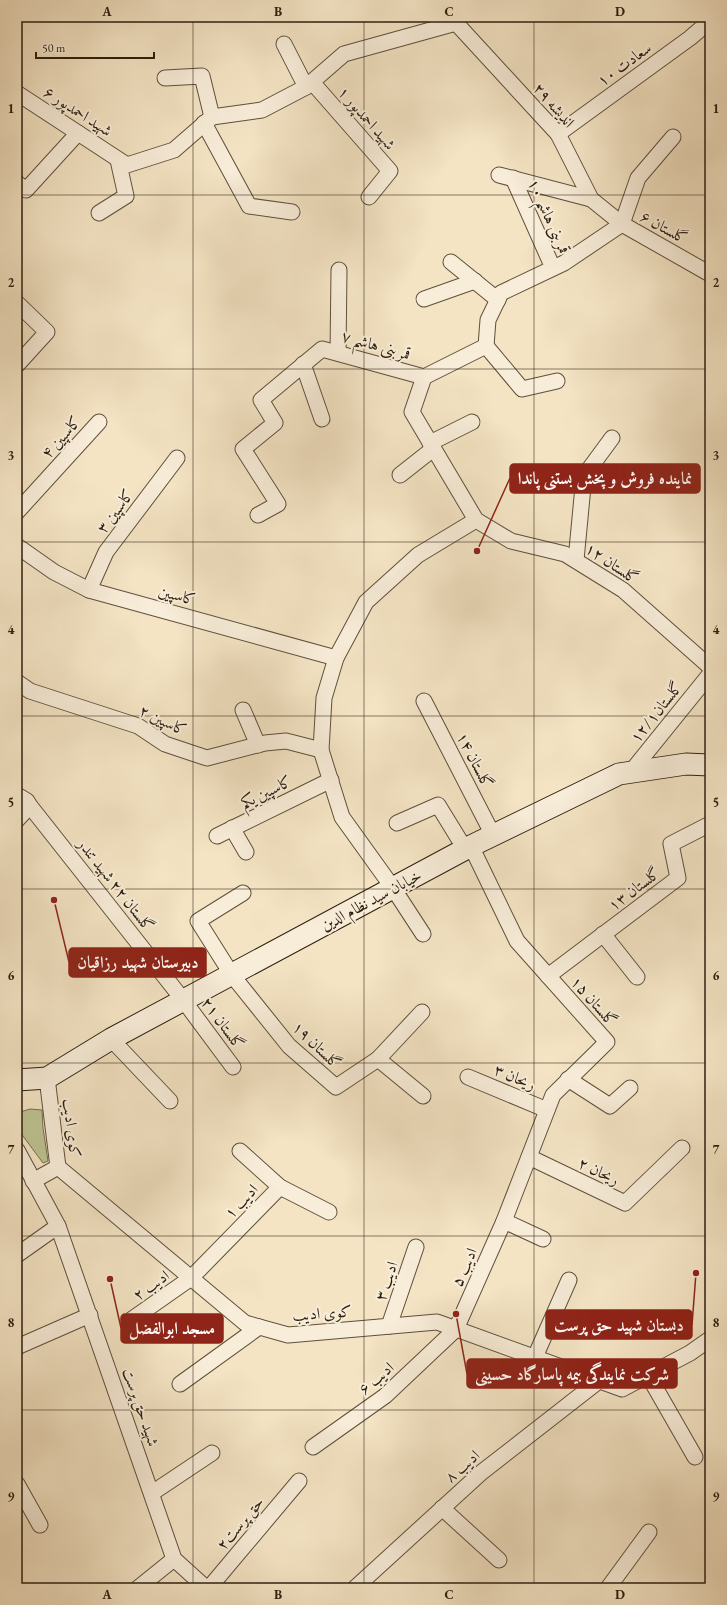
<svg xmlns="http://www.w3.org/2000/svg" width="727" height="1605" font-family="'EB Garamond',Amiri,serif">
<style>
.green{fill:#bec392;stroke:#757150}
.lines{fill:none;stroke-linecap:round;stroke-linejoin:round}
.street-casing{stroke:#5e503c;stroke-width:17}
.secondary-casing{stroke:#2c1f0e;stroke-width:23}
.street{stroke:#f8edd9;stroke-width:15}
.secondary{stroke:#f8edd9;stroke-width:21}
.grid{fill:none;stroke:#2c1f0e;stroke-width:1;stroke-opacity:0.55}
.labels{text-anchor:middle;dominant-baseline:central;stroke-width:4;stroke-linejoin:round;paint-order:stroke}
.street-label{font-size:16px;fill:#2c1f0e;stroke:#f8edd9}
.leader{fill:none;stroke:#8f2418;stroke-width:1.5}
.callout-dot{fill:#8f2418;stroke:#f8edd9;stroke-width:1.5}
.callout{fill:#8f2418;stroke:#8f2418;stroke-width:1.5}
.callout-label{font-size:17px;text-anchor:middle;font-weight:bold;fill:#fff}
.neatline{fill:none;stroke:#2c1f0e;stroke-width:1.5}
.grid-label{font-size:13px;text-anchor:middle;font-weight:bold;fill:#2c1f0e}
</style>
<rect width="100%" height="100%" fill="#f4e4c4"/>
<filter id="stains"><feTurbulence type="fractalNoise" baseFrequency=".005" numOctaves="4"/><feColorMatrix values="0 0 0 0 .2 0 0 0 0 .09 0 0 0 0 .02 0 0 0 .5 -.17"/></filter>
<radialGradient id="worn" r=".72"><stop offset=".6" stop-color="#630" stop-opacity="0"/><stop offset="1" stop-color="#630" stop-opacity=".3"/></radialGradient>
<polygon class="green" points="30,1109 42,1110 43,1128 48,1161 43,1163 17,1128 17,1113"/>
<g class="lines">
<g class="street-casing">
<g id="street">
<polyline points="447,18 456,23 558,134 591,199 622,224 710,274"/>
<polyline points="284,44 306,87"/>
<polyline points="165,78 202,76 212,117"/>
<polyline points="312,82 390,171 369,197"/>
<polyline points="17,93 127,165 174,150 212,117 262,110 306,87 344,54 456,23"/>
<polyline points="204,123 249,206 292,212"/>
<polyline points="558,134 690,38 710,21"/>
<polyline points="499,175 591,199"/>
<polyline points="513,178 553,268"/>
<polyline points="17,183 26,190 78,133"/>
<polyline points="99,213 126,196 118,160"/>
<polyline points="622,224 564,263 501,293 488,320 486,346 424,377 412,412 476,520 511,541 565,554 623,590 710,667"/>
<polyline points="622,224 638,178 673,137"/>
<polyline points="451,262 498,300"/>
<polyline points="424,299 475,281"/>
<polyline points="17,303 47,332 17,365"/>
<polyline points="486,346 522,389 557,381"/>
<polyline points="338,353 339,270"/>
<polyline points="303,364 322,419"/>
<polyline points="430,443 472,422"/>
<polyline points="400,475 433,449"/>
<polyline points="17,512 99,422"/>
<polyline points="258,515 278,504 243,449 275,423 261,400 322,349 424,377"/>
<polyline points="17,546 54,572 89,590 336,658"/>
<polyline points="576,560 584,476 612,438"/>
<polyline points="89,590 106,552 177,458"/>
<polyline points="17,682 30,691 138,726 165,744 207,758 265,743 286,741 321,750"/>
<polyline points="424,701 493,835"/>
<polyline points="243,710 258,745"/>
<polyline points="630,773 710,674"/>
<polyline points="17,795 27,801 30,806 184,1001 233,1067"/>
<polyline points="17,820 30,806"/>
<polyline points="397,823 438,805 465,849"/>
<polyline points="232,828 246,852"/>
<polyline points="217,836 331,780"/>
<polyline points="243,893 198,921 232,975 289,1046 336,1087 378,1059 422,1012"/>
<polyline points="423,934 393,888 342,817 321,750 324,698 336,658 366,602 418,555 476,520"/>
<polyline points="603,934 637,977"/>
<polyline points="548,976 678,878 671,844 710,824"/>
<polyline points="111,1039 170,1101"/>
<polyline points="378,1059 423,1096"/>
<polyline points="468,1077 547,1110"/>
<polyline points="47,1078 58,1167 245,1323 288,1335 437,1322 622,1389 690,1353 710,1339"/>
<polyline points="568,1079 610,1106 630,1088"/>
<polyline points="17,1150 58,1226 174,1559 206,1588"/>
<polyline points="529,1157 625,1203 682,1148"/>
<polyline points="33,1181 58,1167"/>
<polyline points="280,1187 329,1212"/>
<polyline points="504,1221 543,1239"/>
<polyline points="17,1255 58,1226"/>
<polyline points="131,1320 191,1278 280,1187 240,1151"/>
<polyline points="389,1326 416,1247"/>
<polyline points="17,1347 90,1315"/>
<polyline points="535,1357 569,1280"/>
<polyline points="648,1375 695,1457"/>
<polyline points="180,1384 259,1327"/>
<polyline points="313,1447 385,1396 456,1329 504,1221 553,1095 607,1042 517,941 471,846"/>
<polyline points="17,1484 40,1525"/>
<polyline points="152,1493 212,1453"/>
<polyline points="442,1508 499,1560"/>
<polyline points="138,1588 174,1559"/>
<polyline points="209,1588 299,1481"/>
<polyline points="355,1588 482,1472 600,1380"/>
<polyline points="608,1588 649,1532"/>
</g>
</g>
<g class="secondary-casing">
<polyline id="secondary" points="17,1080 47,1078 111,1039 471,846 619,774 686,764 710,765"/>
</g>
<use href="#street" class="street"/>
<use href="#secondary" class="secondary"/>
</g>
<path class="grid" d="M193,17V1588M364,17V1588M534,17V1588M17,195H710M17,369H710M17,542H710M17,716H710M17,889H710M17,1063H710M17,1236H710M17,1410H710"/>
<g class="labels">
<g class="street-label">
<text transform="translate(624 64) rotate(-36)">سعادت ۱۰</text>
<text transform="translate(554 105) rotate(49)">اندیشه ۲۹</text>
<text transform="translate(78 111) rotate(33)">شهید احمدپور ۶</text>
<text transform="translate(367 118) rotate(49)">شهید احمدپور ۱</text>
<text transform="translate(549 216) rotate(66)">قمربنی هاشم ۱۰</text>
<text transform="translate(664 227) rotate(29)">گلستان ۶</text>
<text transform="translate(376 345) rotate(16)">قمربنی هاشم ۷</text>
<text transform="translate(61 437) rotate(-48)">کاسپین ۴</text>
<text transform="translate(115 511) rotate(-53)">کاسپین ۳</text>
<text transform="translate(612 563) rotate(34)">گلستان ۱۲</text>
<text transform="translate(177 595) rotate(15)">کاسپین</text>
<text transform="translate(656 712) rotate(-51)">گلستان۱۲/۱</text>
<text transform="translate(163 720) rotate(26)">کاسپین ۲</text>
<text transform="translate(475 760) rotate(63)">گلستان ۱۴</text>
<text transform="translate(266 792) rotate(-26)">کاسپین یکم</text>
<text transform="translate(116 885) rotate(52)">گلستان ۲۲ شهید تندر</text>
<text transform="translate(634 889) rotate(-37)">گلستان ۱۳</text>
<text transform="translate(371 900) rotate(-28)">خیابان سید نظام الدین</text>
<text transform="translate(594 1001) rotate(49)">گلستان ۱۵</text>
<text transform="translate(223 1023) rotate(54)">گلستان ۲۱</text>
<text transform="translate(317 1045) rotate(44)">گلستان ۱۹</text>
<text transform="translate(515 1077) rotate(23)">ریحان ۳</text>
<text transform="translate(72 1128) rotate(83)">کوی ادیب</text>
<text transform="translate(599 1171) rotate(26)">ریحان ۲</text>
<text transform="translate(241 1201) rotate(-46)">ادیب ۱</text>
<text transform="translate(464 1267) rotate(-66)">ادیب ۵</text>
<text transform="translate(386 1281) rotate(-71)">ادیب ۳</text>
<text transform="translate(151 1285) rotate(-35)">ادیب ۲</text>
<text transform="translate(322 1313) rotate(-4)">کوی ادیب</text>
<text transform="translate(376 1378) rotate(-40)">ادیب ۶</text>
<text transform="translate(141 1407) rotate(71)">شهید حق پرست</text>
<text transform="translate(462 1466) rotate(-41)">ادیب ۸</text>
<text transform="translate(240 1523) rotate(-50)">حق پرست۲</text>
</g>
</g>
<path class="leader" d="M477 551L510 478M54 900L69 962M696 1273L692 1325M110 1279L121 1328M456 1314L467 1374"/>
<g class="callout-dot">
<circle cx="477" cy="551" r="4"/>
<circle cx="54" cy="900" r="4"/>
<circle cx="696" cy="1273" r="4"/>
<circle cx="110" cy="1279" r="4"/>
<circle cx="456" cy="1314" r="4"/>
</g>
<g class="callout">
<rect x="510" y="464" width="190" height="29" rx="4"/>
<rect x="69" y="948" width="137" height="29" rx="4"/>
<rect x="546" y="1310" width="146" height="29" rx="4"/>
<rect x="121" y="1314" width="102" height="29" rx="4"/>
<rect x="467" y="1359" width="210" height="29" rx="4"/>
</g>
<g class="callout-label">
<text x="605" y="484">نماینده فروش و پخش بستنی پاندا</text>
<text x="138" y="968">دبیرستان شهید رزاقیان</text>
<text x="619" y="1331">دبستان شهید حق پرست</text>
<text x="172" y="1334">مسجد ابوالفضل</text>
<text x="572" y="1380">شرکت نمایندگی بیمه پاسارگاد حسینی</text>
</g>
<rect width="727" height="1605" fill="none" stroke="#f4e4c4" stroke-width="44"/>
<path d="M36 52v6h118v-6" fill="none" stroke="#2c1f0e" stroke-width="2"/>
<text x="42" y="52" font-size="12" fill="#2c1f0e" stroke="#f8edd9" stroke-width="3" paint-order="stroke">50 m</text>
<rect x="22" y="22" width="683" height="1561" class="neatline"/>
<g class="grid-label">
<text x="107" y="16">A</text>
<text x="278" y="16">B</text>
<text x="449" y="16">C</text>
<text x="620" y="16">D</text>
<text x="11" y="113">1</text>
<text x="716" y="113">1</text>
<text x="11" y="287">2</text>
<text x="716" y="287">2</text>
<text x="11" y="460">3</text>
<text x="716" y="460">3</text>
<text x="11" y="634">4</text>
<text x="716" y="634">4</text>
<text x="11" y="807">5</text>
<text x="716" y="807">5</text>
<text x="11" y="980">6</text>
<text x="716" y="980">6</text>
<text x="11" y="1154">7</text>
<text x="716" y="1154">7</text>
<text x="11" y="1327">8</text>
<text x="716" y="1327">8</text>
<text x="11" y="1501">9</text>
<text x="716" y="1501">9</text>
<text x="107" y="1599">A</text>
<text x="278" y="1599">B</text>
<text x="449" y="1599">C</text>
<text x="620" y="1599">D</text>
</g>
<rect width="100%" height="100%" filter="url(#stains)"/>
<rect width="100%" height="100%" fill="url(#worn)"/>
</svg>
